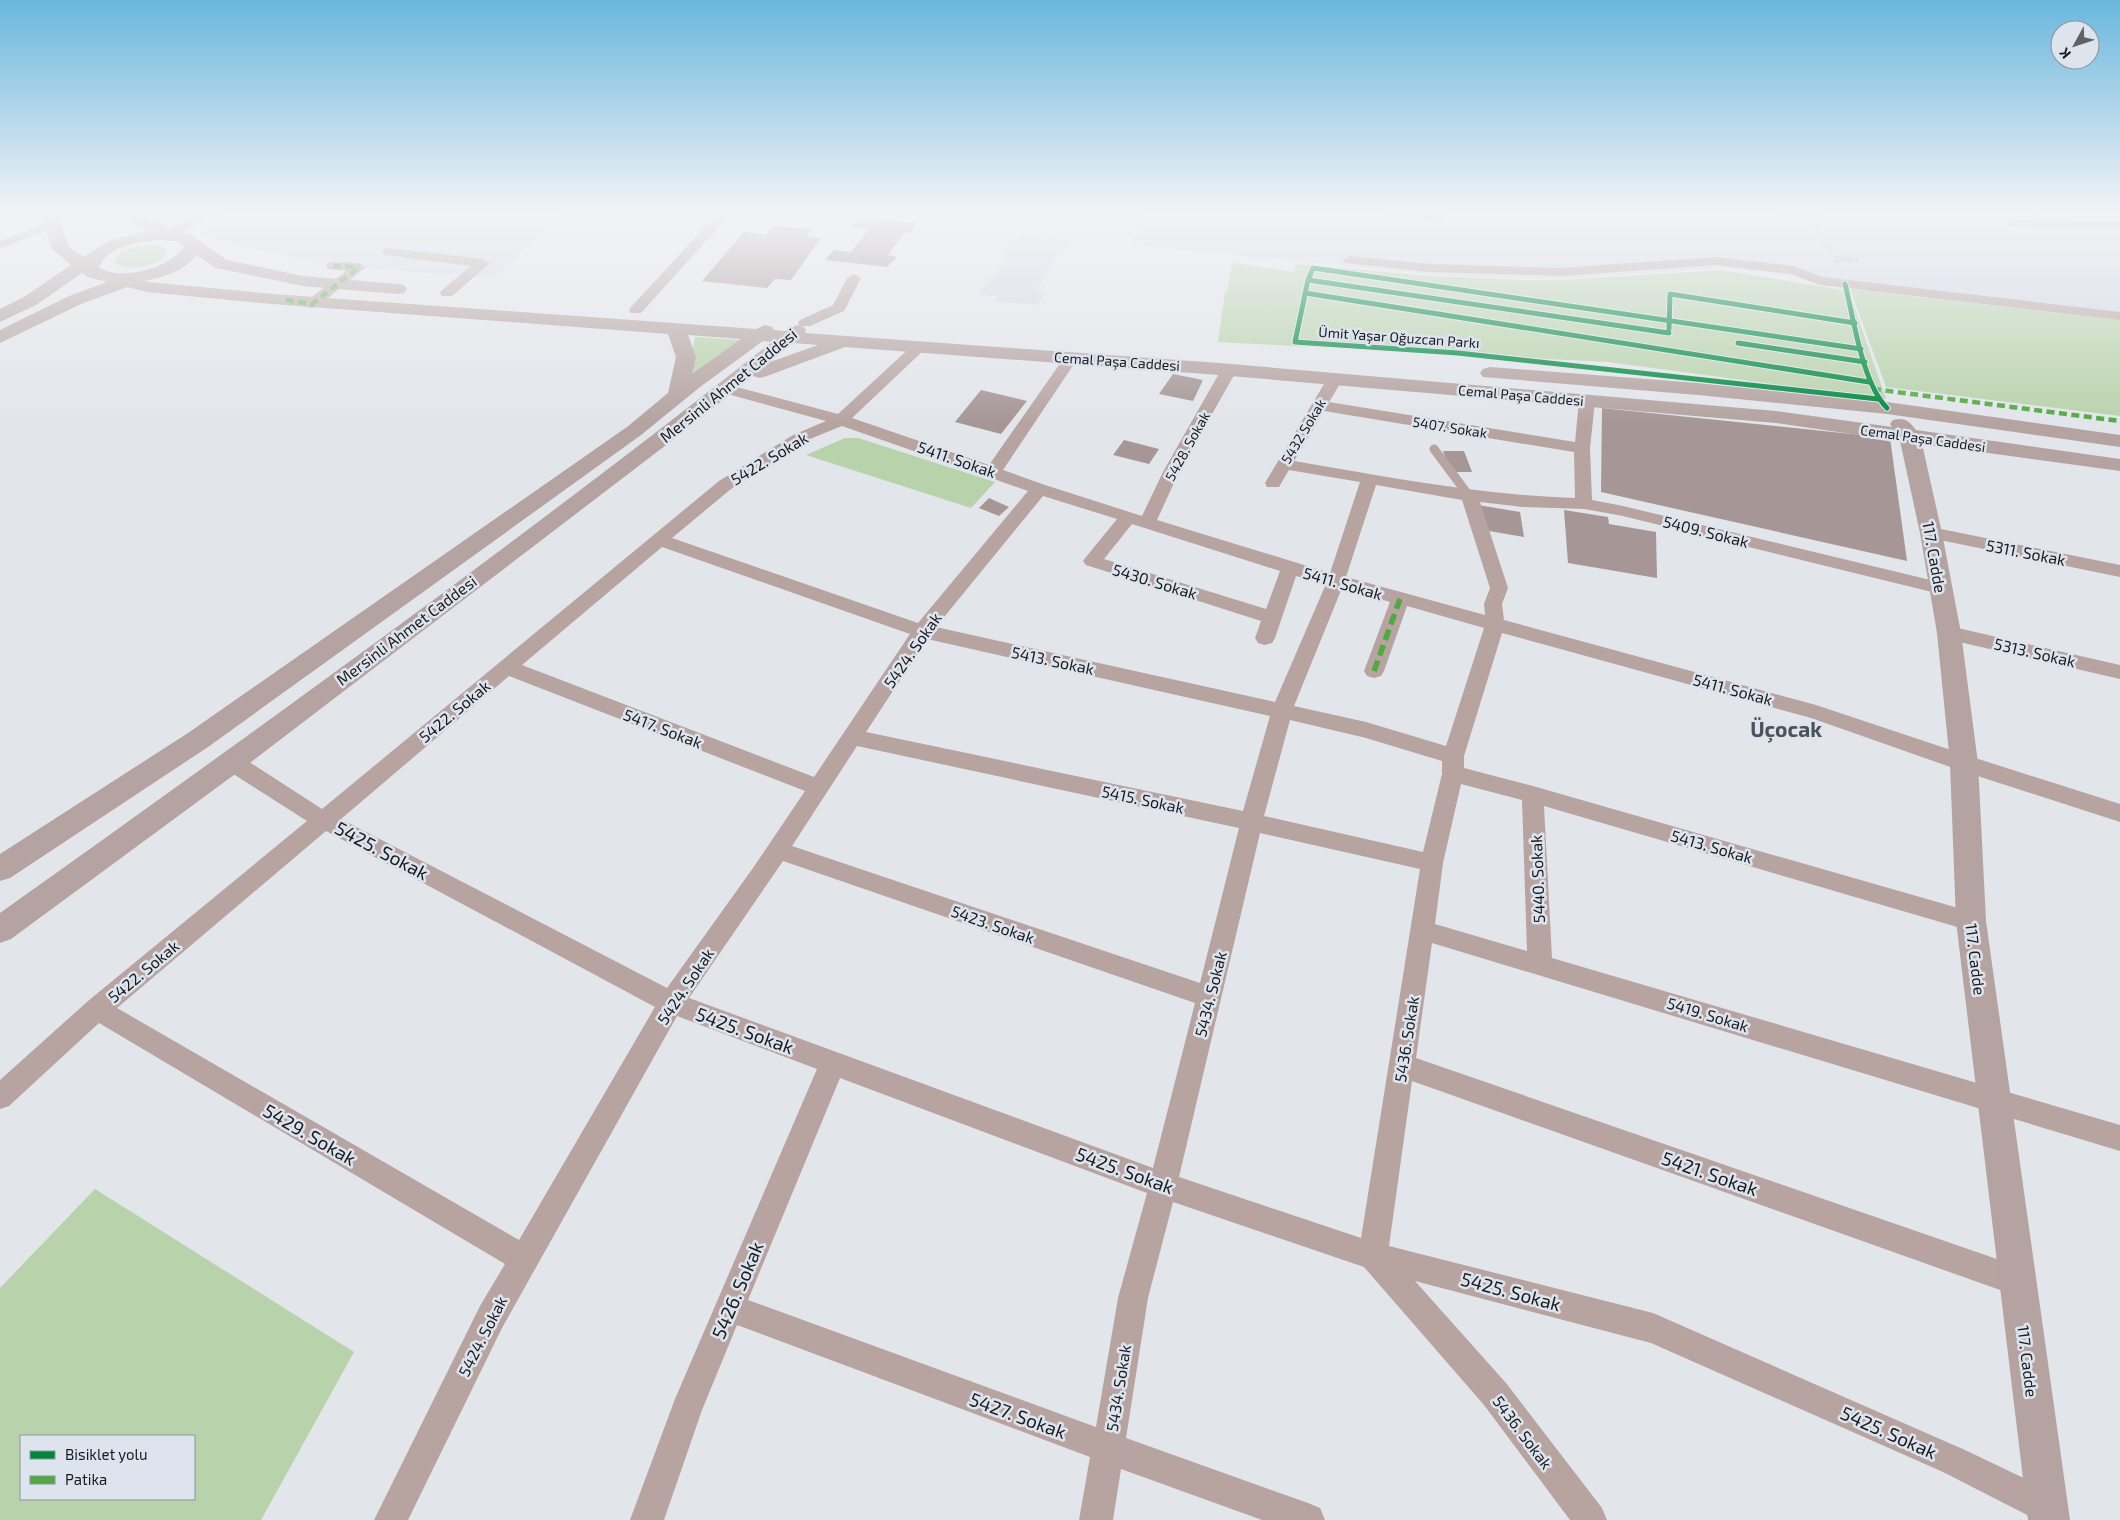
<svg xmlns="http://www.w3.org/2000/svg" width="2120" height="1520" font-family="'Exo 2',sans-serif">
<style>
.built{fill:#d1d9e4}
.green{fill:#b8d2ab;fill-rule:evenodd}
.building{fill:#a69696}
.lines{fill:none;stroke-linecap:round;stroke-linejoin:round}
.path{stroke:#b2a9a9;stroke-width:2;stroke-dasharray:2 2;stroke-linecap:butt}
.lane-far1{stroke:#b7a4a1;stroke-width:7}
.lane{stroke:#b7a4a1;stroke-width:9}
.street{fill:#b7a4a1;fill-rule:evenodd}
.secondary{fill:#b4a3a0;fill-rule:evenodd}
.quiet-far1{stroke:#52a943;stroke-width:4.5;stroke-dasharray:8 4.5;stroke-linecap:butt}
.quiet{stroke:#52a943;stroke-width:5.5;stroke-dasharray:11 5.5;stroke-linecap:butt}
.cycleway-casing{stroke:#dee4ee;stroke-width:7}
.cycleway{stroke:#00873e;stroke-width:5}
.labels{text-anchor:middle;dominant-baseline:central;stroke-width:5;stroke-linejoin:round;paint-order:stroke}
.far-street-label{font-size:14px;fill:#191b1e;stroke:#dee4ee}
.street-label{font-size:16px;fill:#191b1e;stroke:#dee4ee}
.near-street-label{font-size:19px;fill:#191b1e;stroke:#dee4ee}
.district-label{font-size:21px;font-weight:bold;fill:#4c525a;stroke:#dee4ee}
</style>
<rect width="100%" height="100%" fill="#e2e5ea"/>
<g class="built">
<polygon points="231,211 567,211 494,278 333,266 220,241 198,232"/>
<polygon points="1146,211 1779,211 1810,213 2120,211 2120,312 1721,268 1563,279 1449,276 1131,245"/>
<polygon points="1023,236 1070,241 1066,250 1060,249 1037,290 1044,291 1038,305 994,301 998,296 979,294 988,278 994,278 1006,256 1001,256 1007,240 1020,241"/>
</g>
<g class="green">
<path d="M153,245L160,246L167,250C164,267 127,272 115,263C115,248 142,246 153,245Z"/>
<polygon points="1232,263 1294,272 1296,264 1430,276 1527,280 1564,280 1722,270 1849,291 1886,399 1608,362 1218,342 1225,292 1227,292"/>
<polygon points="1850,289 2120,320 2120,416 1886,387"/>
<polygon points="695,337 742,340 686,382"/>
<polygon points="845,438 858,438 995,482 971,508 806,455"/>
<path d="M95,1189L354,1352L261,1520H0V1288ZM21,1436H194V1499H21Z"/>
</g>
<g class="building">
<polygon points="1386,211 1442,211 1443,220 1386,216"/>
<polygon points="858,217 917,223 910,233 905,232 888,255 897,257 887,267 825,260 834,250 851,252 869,229 850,227"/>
<polygon points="773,226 812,229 807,237 821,238 791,280 775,279 767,288 702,281 744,232 766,235"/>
<polygon points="1173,374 1203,380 1193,401 1159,394"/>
<polygon points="981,390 1027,401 1001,434 955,422"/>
<polygon points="1602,408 1890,438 1907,561 1601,492"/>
<polygon points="1124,440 1159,449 1149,464 1113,455"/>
<polygon points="1443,451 1464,451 1472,472 1451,472"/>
<polygon points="989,498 1009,507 999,516 979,508"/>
<polygon points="1478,505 1520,512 1524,537 1489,531"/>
<polygon points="1564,510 1608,517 1609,524 1656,532 1657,578 1568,563"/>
</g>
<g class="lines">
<g class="path">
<polyline points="1811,213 1780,212 1782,214 1807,215 1834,257 1854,258 1857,261 1835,260 1837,266"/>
<polyline points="1811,213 1855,211"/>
</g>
<polyline class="lane-far1" points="0,245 53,224"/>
<polyline class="lane" points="1434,449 1469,496"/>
<g class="street">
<polygon points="200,211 215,211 175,238 165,238 163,235 165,232"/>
<polygon points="720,211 730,211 731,213 641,313 631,313 629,310 631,307"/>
<polygon points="2014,220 2120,221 2120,229 2009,227 2008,224"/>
<polygon points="389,248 483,259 490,263 452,296 442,296 440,293 442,290 471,266 384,255 382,252 384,249"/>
<polygon points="1350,256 1430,264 1561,268 1716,257 1793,266 1823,277 2120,312 2120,320 1820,285 1790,274 1716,265 1561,276 1430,272 1345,263 1343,260"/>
<polygon points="333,262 359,263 366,267 317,307 312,308 289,304 287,301 289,298 294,297 309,299 346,271 328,269 326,266 328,263"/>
<polygon points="854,274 861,278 844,311 810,326 800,326 798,323 800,320 833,305 847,278"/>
<path d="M920,342L925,343L927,346L925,349L852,418L989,465L1066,355H1076L1078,358L1003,470L1045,485L1142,516L1163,472L1221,370L1224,367H1234L1237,370L1179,472L1157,520L1330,573L1360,482L1289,470L1279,487H1267L1265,483L1327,379L1330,376H1340L1343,379L1329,402L1575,442L1579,401L1581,398H1593L1595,401L1590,448L1592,500L1623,506L1947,584L1949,588L1947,592L1940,594L1623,516L1584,509L1523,507L1480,502L1508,588L1502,604L1504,620L1816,705L1972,757L2120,804V822L1956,769L1811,718L1502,633L1464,756V768L1533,786L1979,914L1983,921L1979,928L1971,931L1544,806L1552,958L2120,1125V1151L1432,943L1416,1058L2017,1266L2027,1271L2032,1281L2027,1291L2017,1296L1412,1081L1389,1246L1653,1313L1965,1450L2059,1495L2063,1507L2059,1519H2035L1943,1472L1651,1343L1415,1281L1506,1383L1602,1508L1607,1520H1570L1484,1405L1364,1267L1173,1202L1148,1298L1126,1438L1308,1503L1320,1508L1325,1520H1262L1121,1469L1113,1520H1079L1090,1457L737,1325L702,1410L664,1520H630L675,1399L817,1069L677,1016L502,1328L408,1520H374L480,1306L505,1264L99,1023L9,1106L0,1109V1080L88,1001L307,821L224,768L221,762L224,756L232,754L240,756L322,809L719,481L793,435L826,421L720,392L717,389L720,386L725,384L838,414L915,343ZM1324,411L1574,452L1575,498C1480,495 1388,477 1294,461ZM842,426L1028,491L918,623L672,538L731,489L805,441ZM1376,485L1462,500L1490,588L1484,604L1485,615L1346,577ZM1043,496L1117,519L1086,557L1083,561L1086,565L1261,621L1255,638L1258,643L1265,645L1272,643L1275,638L1296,576L1326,584L1275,702L936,627ZM1132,524L1280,571L1266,609L1104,559ZM662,547L910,634L814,777L522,665ZM1342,588L1390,602L1364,671L1367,676L1374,678L1381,676L1384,671L1407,606L1484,628L1446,746L1366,722L1294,706ZM927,639L1270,716L1243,811L866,732ZM509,676L805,791L753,868L667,988L341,819ZM1290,720L1366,738L1442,761V774L1423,852L1264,816ZM857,746L1239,828L1200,983L792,846ZM1461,784L1522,800L1527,951L1435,924L1443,863ZM326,831L655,1007L519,1240L117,1008ZM1260,833L1420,869L1361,1238L1179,1177ZM783,861L1195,1003L1153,1168L689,998ZM840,1078L1147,1193L1118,1298L1096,1427L748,1300Z"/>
<polygon points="1931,527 2120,565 2120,577 1925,537 1922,533 1925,529"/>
<polygon points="1949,626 2120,665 2120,679 1942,638 1939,633 1942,628"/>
</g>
<g class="secondary">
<path d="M41,211H57L69,247L83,257L111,240L148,231L137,226L120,211H139L149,218L174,230L191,235L227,260L303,276L398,284L404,285L407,289L404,293L398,294L303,286L216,268L196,255C185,271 163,277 145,281L148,282L273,294L756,329L765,325L772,327L774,330L785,331L797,325L804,327L806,331L805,333L1219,363L1776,411L1892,427L1890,424L1893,420C1905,417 1909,421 1916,430L2120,459V471L1922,444L1942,533L1961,633L1978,763L1986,921L2070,1520H2028L1956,921L1950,763L1937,633L1920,533L1900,441L1776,423L1219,375L845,347L767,376L760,378L753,376L670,442L242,769L11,939L0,943V913C261,727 521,540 772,342L763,341L700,387L641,435L208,747L10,878L0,881V854L188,733L627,427L668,393L676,357L668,334L273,304L147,292L127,287L81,304L0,343V330L69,296L107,282L88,277L82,273L36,305L0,322V309L24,297L71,265L52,249ZM155,240L176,241L184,246C172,268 120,282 99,267C108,246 135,243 155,240ZM688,335L741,339L692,374L696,357ZM793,343L818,345L770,362Z"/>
<polygon points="1490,367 1698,383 1887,402 2120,435 2120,447 1887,414 1698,395 1483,377 1480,373 1483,369"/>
</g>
<g class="quiet-far1">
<polyline points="333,266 359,267"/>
<polyline points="286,300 312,304 359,267"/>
<polyline points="1873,389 2120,421"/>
</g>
<polyline class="quiet" points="1374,671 1400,599"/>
<g class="cycleway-casing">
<g id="cycleway">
<polyline points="1308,280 1669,333"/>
<path d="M1845,284C1854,319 1862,383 1887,408"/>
<polyline points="1305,293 1869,382"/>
<polyline points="1669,329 1670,294 1855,323"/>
<polyline points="1738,343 1865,362"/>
<polyline points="1861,349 1313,268 1308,280 1295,342 1458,353 1878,399"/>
</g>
</g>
<use href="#cycleway" class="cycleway"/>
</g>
<linearGradient id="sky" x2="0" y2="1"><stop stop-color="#6bb7de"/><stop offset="0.5" stop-color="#f2f3f6"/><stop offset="1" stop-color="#f2f3f6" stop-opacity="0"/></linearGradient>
<rect width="2120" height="424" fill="url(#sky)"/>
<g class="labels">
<g class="far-street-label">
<text transform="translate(1399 337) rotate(4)">Ümit Yaşar Oğuzcan Parkı</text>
<text transform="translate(1117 361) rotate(4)">Cemal Paşa Caddesi</text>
<text transform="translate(1521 395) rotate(5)">Cemal Paşa Caddesi</text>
<text transform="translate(1450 427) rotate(9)">5407. Sokak</text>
<text transform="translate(1303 431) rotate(-59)">5432 Sokak</text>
<text transform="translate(1923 438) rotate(8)">Cemal Paşa Caddesi</text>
<text transform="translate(1187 446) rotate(-61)">5428. Sokak</text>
</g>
<g class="street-label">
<text transform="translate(728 385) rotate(-39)">Mersinli Ahmet Caddesi</text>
<text transform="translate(769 458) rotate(-31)">5422. Sokak</text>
<text transform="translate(957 459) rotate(19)">5411. Sokak</text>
<text transform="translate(1706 531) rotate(14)">5409. Sokak</text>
<text transform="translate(2026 552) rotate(11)">5311. Sokak</text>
<text transform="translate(1935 557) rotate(80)">117. Cadde</text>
<text transform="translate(1155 581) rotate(17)">5430. Sokak</text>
<text transform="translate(1343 583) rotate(16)">5411. Sokak</text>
<text transform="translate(406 630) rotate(-37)">Mersinli Ahmet Caddesi</text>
<text transform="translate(912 650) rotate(-55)">5424. Sokak</text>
<text transform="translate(2035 652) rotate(13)">5313. Sokak</text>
<text transform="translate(1053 660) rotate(12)">5413. Sokak</text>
<text transform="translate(1733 689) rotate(15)">5411. Sokak</text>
<text transform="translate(454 711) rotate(-40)">5422. Sokak</text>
<text transform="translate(663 728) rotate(21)">5417. Sokak</text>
<text transform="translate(1143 799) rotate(12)">5415. Sokak</text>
<text transform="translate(1712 846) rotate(16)">5413. Sokak</text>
<text transform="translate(1537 879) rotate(-92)">5440. Sokak</text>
<text transform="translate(993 924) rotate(19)">5423. Sokak</text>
<text transform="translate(1976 959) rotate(83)">117. Cadde</text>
<text transform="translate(143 971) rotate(-40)">5422. Sokak</text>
<text transform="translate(685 986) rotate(-56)">5424. Sokak</text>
<text transform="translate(1210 994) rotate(-76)">5434. Sokak</text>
<text transform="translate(1708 1014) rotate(17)">5419. Sokak</text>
<text transform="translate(1406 1039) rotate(-81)">5436. Sokak</text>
<text transform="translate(482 1336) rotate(-63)">5424. Sokak</text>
<text transform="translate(2028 1361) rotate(83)">117. Cadde</text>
<text transform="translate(1118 1388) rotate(-81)">5434. Sokak</text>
<text transform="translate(1523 1432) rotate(53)">5436. Sokak</text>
</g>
<g class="near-street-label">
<text transform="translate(382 850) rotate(28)">5425. Sokak</text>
<text transform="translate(745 1030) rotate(20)">5425. Sokak</text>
<text transform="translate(310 1134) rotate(30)">5429. Sokak</text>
<text transform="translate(1125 1170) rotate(20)">5425. Sokak</text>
<text transform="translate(1710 1173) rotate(19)">5421. Sokak</text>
<text transform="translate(737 1290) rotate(-67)">5426. Sokak</text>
<text transform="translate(1511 1291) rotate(15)">5425. Sokak</text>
<text transform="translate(1018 1415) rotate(20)">5427. Sokak</text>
<text transform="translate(1889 1432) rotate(24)">5425. Sokak</text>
</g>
<g class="district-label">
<text x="1786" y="728">Üçocak</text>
</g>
</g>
<rect x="20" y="1435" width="175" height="65" fill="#dee4ee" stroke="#8f949b"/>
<rect x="30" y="1451" width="25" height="8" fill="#00873e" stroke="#8f949b"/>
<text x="65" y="1460" font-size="15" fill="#191b1e">Bisiklet yolu</text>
<rect x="30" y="1476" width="25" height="8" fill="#52a943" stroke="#8f949b"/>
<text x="65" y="1485" font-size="15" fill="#191b1e">Patika</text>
<g transform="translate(2075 45) rotate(230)"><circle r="24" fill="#dee4ee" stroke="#8f949b"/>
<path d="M0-4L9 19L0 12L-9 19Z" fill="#5f6265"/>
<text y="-8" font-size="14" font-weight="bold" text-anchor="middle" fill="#191b1e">K</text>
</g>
</svg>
